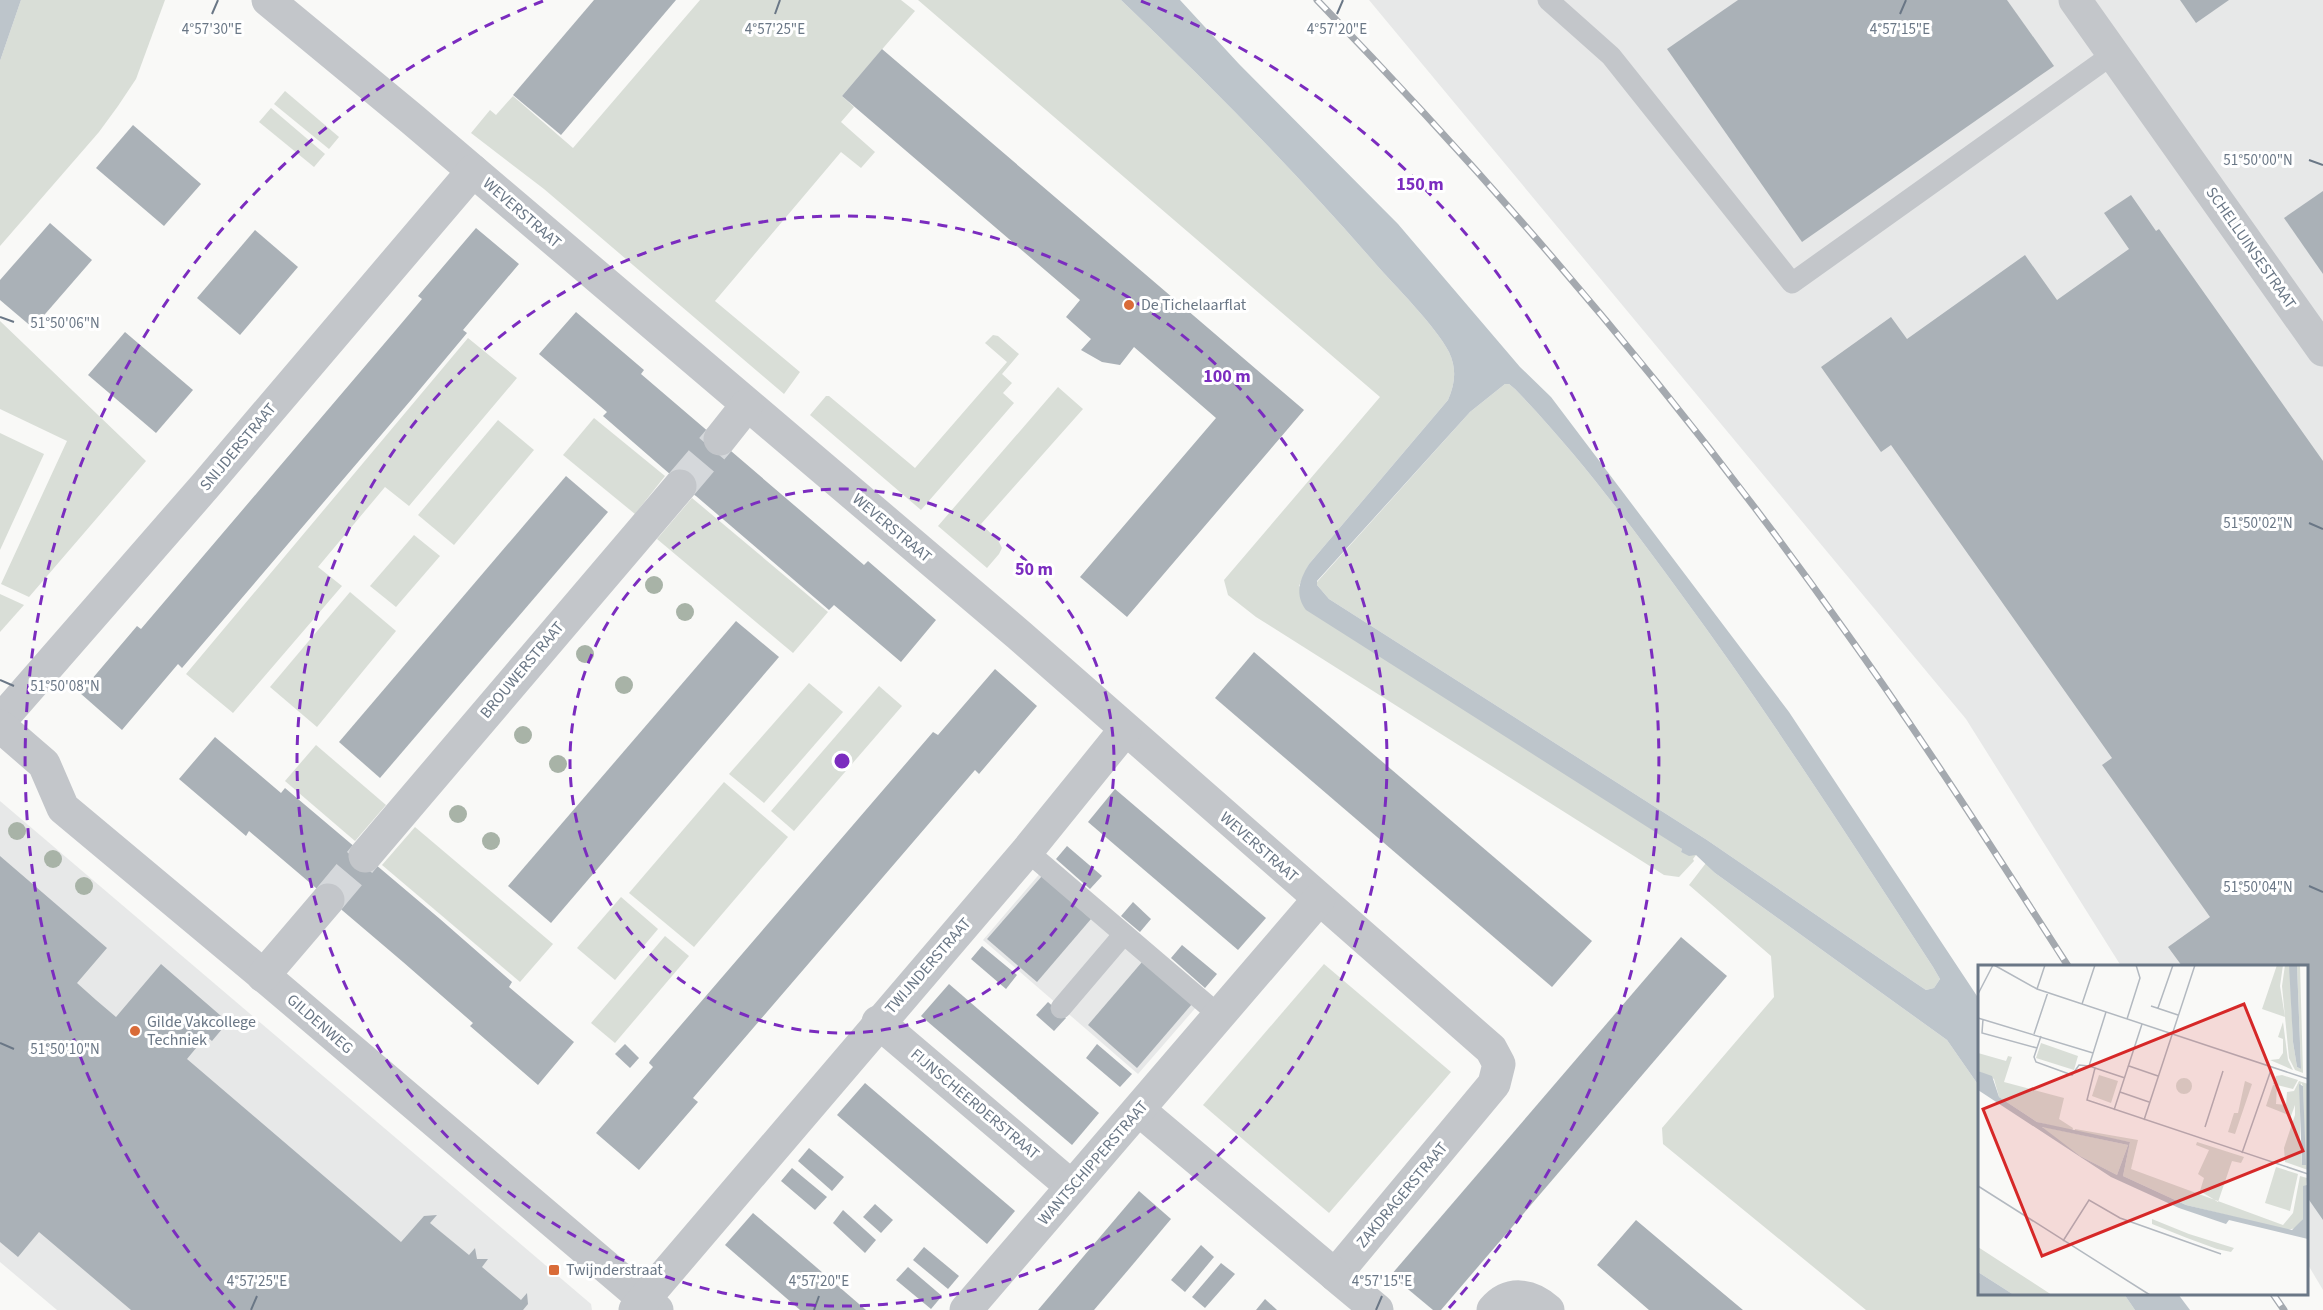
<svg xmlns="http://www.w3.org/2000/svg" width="2323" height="1310" font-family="'Source Sans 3',sans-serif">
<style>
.built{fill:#e7e8e8}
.green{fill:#d9ded7}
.water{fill:#bdc5cb;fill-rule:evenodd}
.building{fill:#aab1b7}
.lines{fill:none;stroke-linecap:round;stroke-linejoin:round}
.minor-tunnel{stroke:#d5d8db;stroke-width:33;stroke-dasharray:33 16;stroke-linecap:butt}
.service{stroke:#c3c6ca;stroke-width:21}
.minor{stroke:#c3c6ca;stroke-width:33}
.tertiary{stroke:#c3c6ca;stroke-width:33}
.rail-casing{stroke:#a4a9af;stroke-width:7}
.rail{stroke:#fff;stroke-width:4.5;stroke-dasharray:14;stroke-linecap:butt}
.tree{fill:#a8b3a7}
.ticks{fill:none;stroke:#6a7786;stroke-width:2}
.ring{fill:none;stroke:#7b2cbf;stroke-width:3;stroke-dasharray:10 8}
.poi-dot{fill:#d96b38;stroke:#fff;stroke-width:2}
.labels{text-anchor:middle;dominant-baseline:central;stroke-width:6;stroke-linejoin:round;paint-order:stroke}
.street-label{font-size:16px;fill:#6a7786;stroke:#fff}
.poi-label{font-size:16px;fill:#6a7786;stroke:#fff;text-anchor:start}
.inset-road{fill:none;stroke:#b3b9c0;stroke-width:1.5}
.view{fill:#d62828;fill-opacity:0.15;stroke:#d62828;stroke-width:3}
.inset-edge{fill:none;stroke:#6a7786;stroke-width:3}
.ticks-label{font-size:15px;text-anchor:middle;fill:#6a7786;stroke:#fff;stroke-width:6;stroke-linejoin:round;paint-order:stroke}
.centre{fill:#7b2cbf;stroke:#fff;stroke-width:3}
.ring-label{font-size:18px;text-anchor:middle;font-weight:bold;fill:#7b2cbf;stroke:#fff;stroke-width:6;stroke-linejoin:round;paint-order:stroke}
</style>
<rect width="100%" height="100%" fill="#f9f9f7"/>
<g class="built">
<polygon points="1369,0 2323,0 2323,1290 2307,1263 2306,966 2121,966 1966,719"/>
<polygon points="0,801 591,1304 592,1310 57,1310 0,1262"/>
<polygon points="1042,871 1198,1005 1138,1074 983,940"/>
</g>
<g class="green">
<polygon points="21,0 165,0 136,79 118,106 99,132 0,246 0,61"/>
<polygon points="700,0 901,0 915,11 842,96 854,107 841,122 875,152 861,168 841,152 715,301 800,372 784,394 544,189 471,133 490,110 496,115 513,96 573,148"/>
<path d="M918,0H1121C1209,84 1294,170 1374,262C1395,286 1435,325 1449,352C1457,369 1455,384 1448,400L1309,564L1299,586L1682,849L1681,852L1696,855L1693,859L1694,861L1679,877L1664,875L1256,617L1228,595L1224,580L1380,397Z"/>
<polygon points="285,91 339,137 329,149 274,104"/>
<polygon points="271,108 325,154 314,167 259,122"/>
<polygon points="0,321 146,461 29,597 1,584 67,441 0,409"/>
<polygon points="993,335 998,336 1019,354 1002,374 1012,383 1003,393 1014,403 921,510 810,415 826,396 829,396 915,468 1007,362 985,343"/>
<polygon points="468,338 517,378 409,506 385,487 318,567 342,586 233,713 186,674"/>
<path d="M1505,384H1509L1515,389C1576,452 1629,523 1681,594C1770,715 1851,841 1933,967L1940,979L1934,988L1926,990L1914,982L1707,840L1329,599L1317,585V582L1470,412Z"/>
<polygon points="1058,387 1083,409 981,524 998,540 1002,548 999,554 987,568 938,526"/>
<polygon points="594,418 665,476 635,514 563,455"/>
<polygon points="498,420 534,450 454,545 418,515"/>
<polygon points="0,433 44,454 0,550"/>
<polygon points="692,498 828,612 793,653 657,539"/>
<polygon points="414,535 440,556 396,607 370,586"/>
<polygon points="350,592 396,631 317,727 270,687"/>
<polygon points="0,594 24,605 0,632"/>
<polygon points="809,683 843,712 764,803 729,774"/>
<polygon points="879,686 902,706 794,831 771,811"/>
<polygon points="316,745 386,805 355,841 285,781"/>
<polygon points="724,782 788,837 694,947 629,893"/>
<polygon points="415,827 553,944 520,982 382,865"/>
<polygon points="1706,863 1715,873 1947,1040 1979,1086 1980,1294 2124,1294 2135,1310 1866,1310 1663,1144 1662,1128 1774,997 1771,956 1689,885"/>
<polygon points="621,897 658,929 615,980 577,948"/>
<polygon points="665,936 689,956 615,1043 591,1023"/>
<polygon points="1324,964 1451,1072 1329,1213 1203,1105"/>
</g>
<g class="water">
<polygon points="0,0 21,0 0,61"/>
<path d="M1121,0H1180L1239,64L1398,224L1520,367L1551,397L1789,712L1979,999V1086L1947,1040L1715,873L1696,855L1689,856L1681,852L1682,849L1306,610C1294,594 1300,579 1309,564L1448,400C1455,384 1457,369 1449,352C1435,325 1395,286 1374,262C1294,170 1209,84 1121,0ZM1505,384H1509L1515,389C1576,452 1629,523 1681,594C1770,715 1851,841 1933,967L1940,979L1934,988L1926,990L1914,982L1707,840L1329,599L1317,585V581L1470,412Z"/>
<polygon points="2124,1294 2178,1294 2190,1310 2135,1310"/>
</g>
<g class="building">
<polygon points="594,0 676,0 561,135 513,95"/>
<polygon points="1738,0 2007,0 2054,66 1802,242 1667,49"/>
<polygon points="2180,0 2229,0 2196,23"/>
<polygon points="882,49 1304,410 1127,617 1080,577 1216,418 1134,347 1120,365 1102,362 1081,350 1091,339 1066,317 1080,300 842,96"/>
<polygon points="133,125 201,184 164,226 96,168"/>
<polygon points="2323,191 2323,274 2284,218"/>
<polygon points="2131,195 2156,231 2159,229 2323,461 2323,1220 2307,1197 2307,966 2182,966 2168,947 2210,917 2102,765 2112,758 1891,445 1881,452 1821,367 1891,317 1907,339 2025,255 2057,300 2129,249 2104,213"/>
<polygon points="50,223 92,260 33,328 0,300 0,280"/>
<polygon points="476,228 519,264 463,330 467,333 411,400 182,668 178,664 122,730 80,693 137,626 141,629 395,331 422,299 418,296"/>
<polygon points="255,230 298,267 240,335 197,298"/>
<polygon points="576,312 644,370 641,374 864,565 868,561 936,620 901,662 834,605 829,610 696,496 680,486 671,475 603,416 607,412 539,354"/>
<polygon points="125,332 193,390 156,433 88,375"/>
<polygon points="566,476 608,512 380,778 339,742"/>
<polygon points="736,621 779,657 551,923 508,886"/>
<polygon points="1254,652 1592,941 1552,987 1215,698"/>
<polygon points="995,669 1037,706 979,774 975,770 693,1098 698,1102 639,1170 596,1133 653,1067 649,1063 650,1061 933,732 938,735"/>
<polygon points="215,737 281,793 285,788 440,919 512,982 509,987 574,1042 538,1085 470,1026 473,1023 403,962 249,831 246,836 179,779"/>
<polygon points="1115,789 1266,918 1238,950 1088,822"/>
<polygon points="1067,846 1102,876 1090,889 1056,859"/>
<polygon points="0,856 107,948 77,983 96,1000 116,1017 161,964 228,1022 212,1041 206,1036 187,1059 401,1242 424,1216 437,1215 430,1223 469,1255 475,1248 477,1259 488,1259 482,1267 521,1300 527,1293 528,1304 523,1310 131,1310 39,1232 18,1257 0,1242"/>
<polygon points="1042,876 1091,919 1037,982 987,939"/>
<polygon points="1133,902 1151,919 1140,932 1121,916"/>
<polygon points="1681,937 1727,976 1441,1310 1433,1310 1391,1275"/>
<polygon points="1182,945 1217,974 1205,988 1171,958"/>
<polygon points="982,946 1017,975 1006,989 971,959"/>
<polygon points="1142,962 1192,1004 1137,1068 1088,1025"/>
<polygon points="949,984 1099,1113 1072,1145 921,1016"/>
<polygon points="1048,1002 1066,1018 1054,1031 1036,1015"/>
<polygon points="625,1044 639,1058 630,1068 615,1054"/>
<polygon points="1097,1044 1132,1074 1120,1087 1086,1058"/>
<polygon points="865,1083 1015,1211 987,1244 837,1115"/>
<polygon points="809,1148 844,1177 832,1191 798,1161"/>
<polygon points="792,1168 827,1197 815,1210 781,1181"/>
<polygon points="1139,1191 1171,1219 1129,1269 1094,1310 1038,1310"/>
<polygon points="875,1204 893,1220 881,1233 863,1217"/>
<polygon points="843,1210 876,1240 865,1253 833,1223"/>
<polygon points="753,1213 780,1236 866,1310 800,1310 725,1245"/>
<polygon points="1636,1220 1694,1269 1743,1310 1649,1310 1597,1265"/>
<polygon points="1201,1245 1214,1257 1185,1292 1171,1280"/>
<polygon points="924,1247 959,1276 948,1289 913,1260"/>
<polygon points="1221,1263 1235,1274 1205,1308 1192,1297"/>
<polygon points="908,1267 942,1296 931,1309 896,1280"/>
<polygon points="1265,1299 1277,1310 1256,1310"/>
</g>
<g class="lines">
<g class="minor-tunnel">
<polyline points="680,486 720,439"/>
<polyline points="328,900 365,856"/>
</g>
<g class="service">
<polyline points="1548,0 1611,56 1792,283 2113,54"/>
<polyline points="1027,851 1220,1016"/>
<polyline points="1061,1008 1124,934"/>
</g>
<g class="minor">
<polyline points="268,0 412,119 1019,635 1491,1049 1499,1064 1494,1084 1335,1275 1377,1310"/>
<polyline points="720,439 747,405"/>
<polyline points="0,721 205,486 473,171"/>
<polyline points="0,726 44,764 63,808 270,981 657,1310"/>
<polyline points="365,856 680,486"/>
<polyline points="263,976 328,900"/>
<polyline points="878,1022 1071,1186"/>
<polyline points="1139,1110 1335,1275"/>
<polyline points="635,1310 1027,851 1125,730"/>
<polyline points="966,1310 1319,899"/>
<path d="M1493,1310C1509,1291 1530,1294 1548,1310"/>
</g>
<polyline class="tertiary" points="2075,0 2323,350"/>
<g class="rail-casing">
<g id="rail">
<path d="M1317,0C1507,196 1685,405 1843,628C1922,738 1995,852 2068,966"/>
<polyline points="2273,1294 2284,1310"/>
</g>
</g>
<use href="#rail" class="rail"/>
</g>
<g class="tree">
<circle cx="654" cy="585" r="9"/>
<circle cx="685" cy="612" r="9"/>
<circle cx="585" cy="654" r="9"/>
<circle cx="624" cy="685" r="9"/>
<circle cx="523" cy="735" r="9"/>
<circle cx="558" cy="764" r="9"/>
<circle cx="458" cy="814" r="9"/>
<circle cx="17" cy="831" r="9"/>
<circle cx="491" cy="841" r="9"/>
<circle cx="53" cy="859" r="9"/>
<circle cx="84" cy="886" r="9"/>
</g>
<path class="ticks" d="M212,14L218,0M775,14L780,0M1337,14L1343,0M1900,14L1906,0M2309,160L2323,165M0,317L14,322M2309,523L2323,529M0,680L14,686M2309,886L2323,892M0,1043L14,1049M251,1310L257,1296M814,1310L819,1296M1376,1310L1382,1296"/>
<g class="ring">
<circle cx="842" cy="761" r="272"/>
<circle cx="842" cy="761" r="545"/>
<path d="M235 1308A817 817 0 0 1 543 1M1141 1A817 817 0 0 1 1449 1308"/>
</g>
<g class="poi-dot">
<circle cx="1129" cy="305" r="6"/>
<circle cx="135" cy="1031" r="6"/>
<rect x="548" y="1264" width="12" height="12" rx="3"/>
</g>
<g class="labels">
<g class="street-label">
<text transform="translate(522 213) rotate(41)">WEVERSTRAAT</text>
<text transform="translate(2251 248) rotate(55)">SCHELLUINSESTRAAT</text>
<text transform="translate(238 447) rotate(-50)">SNIJDERSTRAAT</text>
<text transform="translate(892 528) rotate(40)">WEVERSTRAAT</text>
<text transform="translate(522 670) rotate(-50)">BROUWERSTRAAT</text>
<text transform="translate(1259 847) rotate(41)">WEVERSTRAAT</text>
<text transform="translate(928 966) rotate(-49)">TWIJNDERSTRAAT</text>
<text transform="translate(320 1024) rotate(41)">GILDENWEG</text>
<text transform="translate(975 1104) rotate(40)">FIJNSCHEERDERSTRAAT</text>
<text transform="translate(1093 1163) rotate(-49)">WANTSCHIPPERSTRAAT</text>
<text transform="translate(1402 1195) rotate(-50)">ZAKDRAGERSTRAAT</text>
</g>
<g class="poi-label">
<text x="1141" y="305">De Tichelaarflat</text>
<text x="147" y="1022">Gilde Vakcollege<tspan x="147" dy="18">Techniek</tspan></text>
<text x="566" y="1270">Twijnderstraat</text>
</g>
</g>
<g transform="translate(1978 965)">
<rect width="330" height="330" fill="#f9f9f7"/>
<path d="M299,0H305L302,21L307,52L284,44ZM307,0H311L312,5L315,77L319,102L323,104L319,0H322L325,108L317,105L311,93L304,21ZM305,57L310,95L315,105L292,95L301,94L305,88V74L300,72ZM63,78L100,91L96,105L58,93ZM0,88L28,96L30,91L34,92L26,117L86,133L81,154L95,163L94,166L59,157L21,132L16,114L0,106ZM121,110L140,116L133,138L114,131ZM304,110L320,115L315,124L295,119L298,111ZM198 121a8 8 0 1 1 16 0a8 8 0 1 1-16 0ZM267,116L274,119L257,169L250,167L256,148H260ZM321,116L330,119V205L307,197L306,183L317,150V140L313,151L288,141L295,120H299L298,139L308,140L309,127L316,126ZM323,118L325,121L327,200H324L322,173ZM66,162L150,180L139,210L102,191L63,164ZM97,164L160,175L153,204L305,260L315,248L322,211L329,213L325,254L318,263L309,265L208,240L145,211L152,177L96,167ZM219,177L266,192L263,198L254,196L240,237L222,226L226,213L220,209L231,185L218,180ZM298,202L320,209L312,246L287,238ZM174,254L211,269L256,283L253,287L239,284L209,273L174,259ZM0,282L74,330H36L0,307Z" fill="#d9ded7" fill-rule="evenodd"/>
<path d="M311,0H319L323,104L319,102L315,77ZM0,106L14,111L21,132L59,157L152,177L145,211L208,240L314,265L325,254V221L329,220L330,274L251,255L248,259L201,243L133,212L0,125ZM64,162L150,180L139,210L102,191ZM321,119L325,121L328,200H324ZM0,307L36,330H0Z" fill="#bdc5cb" fill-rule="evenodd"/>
<path class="inset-road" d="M16,0L59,24L330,114M59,24L67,0M0,29L15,0M104,39L117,0M173,41L200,50M180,43L195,0M128,47L111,101L117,103L109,135L330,209M0,53L115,88M5,54L4,68L59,83M149,54L162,13L158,0M56,69L70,27M63,71L56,92L58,97L94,110L101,100L111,101M151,101L180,111M117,103L147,113M142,127L171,137M136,145L164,59M166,155L217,0M227,162L245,106M264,188L293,105M0,221L172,330M85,276L111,235L142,253L243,289"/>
<path class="view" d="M266,39L325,186L64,291L5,144Z"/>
<rect width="330" height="330" class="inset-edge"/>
</g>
<g class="ticks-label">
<text x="212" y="34">4°57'30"E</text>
<text x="775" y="34">4°57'25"E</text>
<text x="1337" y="34">4°57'20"E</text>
<text x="1900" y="34">4°57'15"E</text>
<text x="2258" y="165">51°50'00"N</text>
<text x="65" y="328">51°50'06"N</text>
<text x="2258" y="528">51°50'02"N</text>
<text x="65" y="691">51°50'08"N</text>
<text x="2258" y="892">51°50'04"N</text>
<text x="65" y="1054">51°50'10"N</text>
<text x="257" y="1286">4°57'25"E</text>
<text x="819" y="1286">4°57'20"E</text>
<text x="1382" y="1286">4°57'15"E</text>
</g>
<circle cx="842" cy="761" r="9" class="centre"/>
<g class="ring-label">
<text x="1420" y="190">150 m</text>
<text x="1227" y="382">100 m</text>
<text x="1034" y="575">50 m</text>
</g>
</svg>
